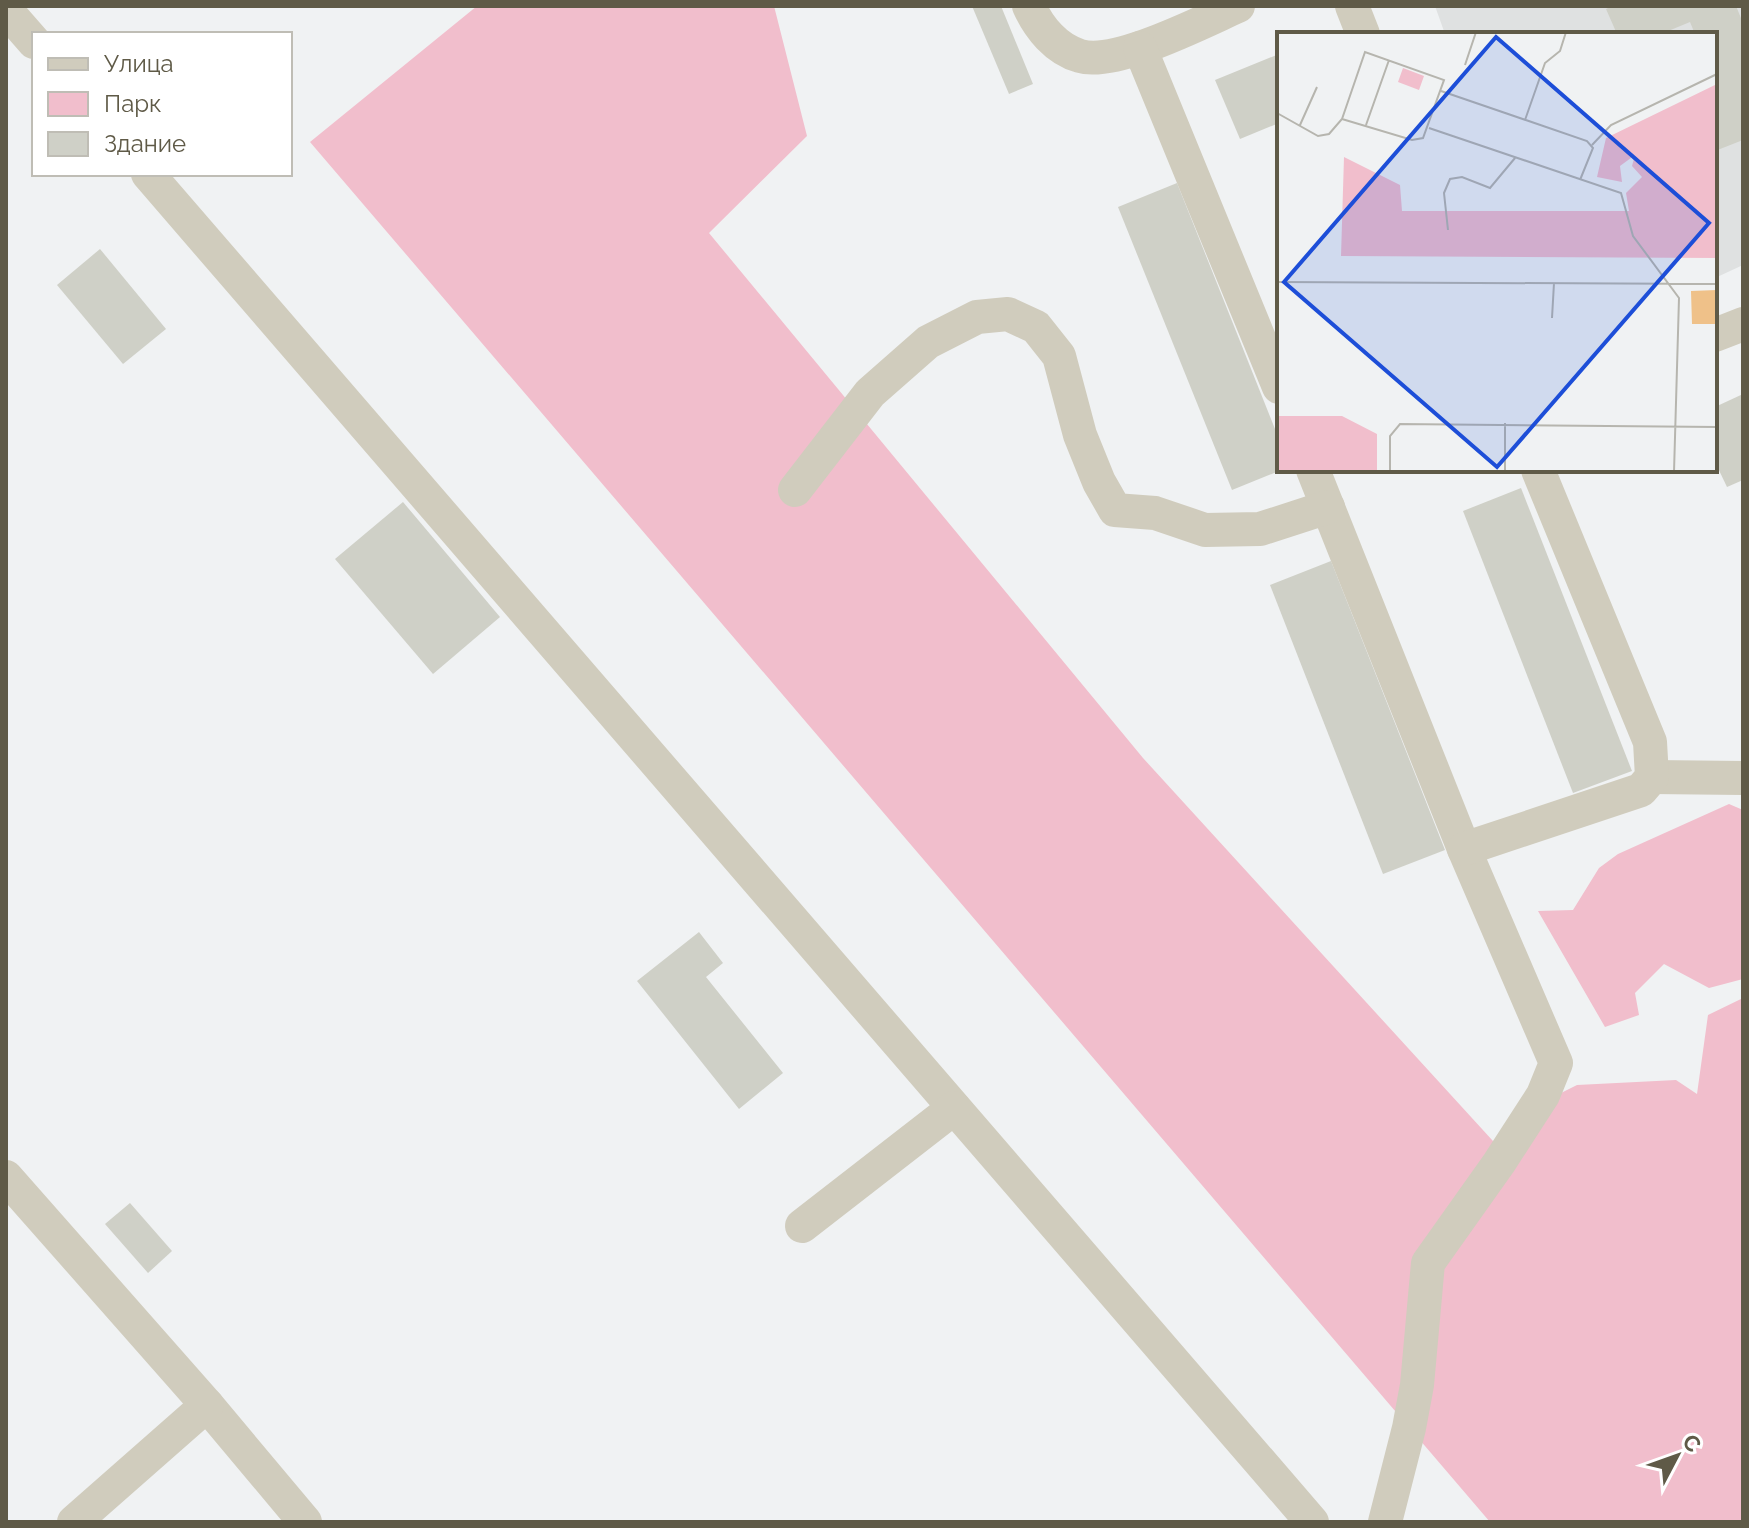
<svg xmlns="http://www.w3.org/2000/svg" width="1749" height="1528" font-family="Raleway,sans-serif">
<style>
.education{fill:#dfe1e1}
.green{fill:#f1becc}
.building{fill:#cfd0c7}
.lines{fill:none;stroke-linecap:round;stroke-linejoin:round}
.minor{stroke:#d0ccbd;stroke-width:34}
.inset-road{fill:none;stroke:#b6b5ae;stroke-width:2}
.view{fill:#1d4ed8;fill-opacity:0.15;stroke:#1d4ed8;stroke-width:4}
.inset-edge{fill:none;stroke:#5f5a47;stroke-width:4}
</style>
<rect width="100%" height="100%" fill="#f0f2f3"/>
<polygon class="education" points="1435,6 1743,6 1743,265 1715,278 1715,34 1445,34"/>
<g class="green">
<polygon points="477,6 774,6 807,136 709,233 1143,758 1514,1164 1553,1097 1577,1085 1676,1080 1697,1094 1708,1015 1743,998 1743,1522 1490,1522 310,142"/>
<polygon points="1729,804 1743,810 1743,979 1709,988 1664,964 1635,993 1639,1015 1605,1027 1538,911 1573,910 1599,868 1618,854"/>
</g>
<g class="building">
<polygon points="972,6 1001,6 1033,84 1009,94"/>
<polygon points="1612,6 1736,6 1743,23 1743,140 1715,151 1715,34 1695,34 1690,22 1661,34 1617,34 1606,9"/>
<polygon points="1279,54 1279,123 1240,139 1215,80"/>
<polygon points="1177,183 1279,439 1279,471 1232,490 1118,207"/>
<polygon points="100,249 166,329 123,364 57,285"/>
<polygon points="1743,394 1743,480 1727,487 1715,462 1715,407"/>
<polygon points="1521,488 1632,771 1573,793 1463,511"/>
<polygon points="403,502 500,617 433,674 335,559"/>
<polygon points="1331,561 1445,850 1383,874 1270,585"/>
<polygon points="699,932 723,963 706,977 783,1073 739,1109 637,981"/>
<polygon points="130,1203 172,1251 148,1273 105,1224"/>
</g>
<g class="lines">
<g class="minor">
<path d="M1029,6C1039,28 1056,49 1080,56C1115,67 1204,21 1238,6"/>
<polyline points="1352,6 1363,34"/>
<polyline points="6,10 34,42"/>
<polyline points="1140,48 1279,387"/>
<polyline points="148,174 1312,1522"/>
<polyline points="1715,335 1743,324"/>
<polyline points="1313,470 1464,849 1556,1063 1543,1095 1499,1163 1428,1263 1417,1385 1409,1428 1385,1522"/>
<polyline points="795,490 870,393 928,342 977,317 1008,314 1036,327 1059,356 1080,435 1099,482 1115,510 1155,513 1205,530 1260,529 1328,507"/>
<polyline points="1652,777 1743,778"/>
<polyline points="1464,849 1641,790 1652,777 1650,742 1538,470"/>
<polyline points="6,1177 207,1405 305,1522"/>
<polyline points="802,1226 954,1108"/>
<polyline points="74,1522 207,1405"/>
</g>
</g>
<g transform="translate(1277 32)">
<rect width="440" height="440" fill="#f0f2f3"/>
<path d="M126,36L147,44L142,58L121,50ZM440,52V226L64,224L67,125L123,153L125,179H352L349,161L365,145L355,134L358,123L343,134L345,150L320,145L329,106ZM0,384H65L100,402V440H0Z" fill="#f1becc"/>
<path d="M440,258V292H415L414,259Z" fill="#efc189"/>
<path class="inset-road" d="M188,33L199,0M164,59L310,109L316,116L303,148M0,81L41,104L52,102L65,87L88,20L167,48L146,106L135,108L65,87M248,88L268,31L283,19L289,0M23,93L40,55M89,93L112,28M152,96L344,161L356,204L402,266L397,440M315,113L334,93L440,42M171,198L167,161L173,147L185,145L213,156L238,126M0,250L440,252M275,286L277,251M228,391V440M113,440V404L123,392L440,395"/>
<path class="view" d="M219,5L432,191L220,435L7,250Z"/>
<rect width="440" height="440" class="inset-edge"/>
</g>
<rect width="1749" height="1528" fill="none" stroke="#5f5a47" stroke-width="16"/>
<rect x="32" y="32" width="260" height="144" fill="#ffffff" stroke="#bfbdb5" stroke-width="2"/>
<rect x="48" y="58" width="40" height="12" fill="#d0ccbd" stroke="#bfbdb5" stroke-width="2"/>
<text x="104" y="72" font-size="24" fill="#5f5a47">Улица</text>
<rect x="48" y="92" width="40" height="24" fill="#f1becc" stroke="#bfbdb5" stroke-width="2"/>
<text x="104" y="112" font-size="24" fill="#5f5a47">Парк</text>
<rect x="48" y="132" width="40" height="24" fill="#cfd0c7" stroke="#bfbdb5" stroke-width="2"/>
<text x="104" y="152" font-size="24" fill="#5f5a47">Здание</text>
<g transform="translate(1677 1456) rotate(49)" stroke="#ffffff" stroke-width="6" paint-order="stroke">
<path d="M0-6L14 30L0 20L-14 30Z" fill="#5f5a47"/>
<text y="-12" font-size="22" font-weight="bold" text-anchor="middle" fill="#5f5a47">С</text>
</g>
</svg>
